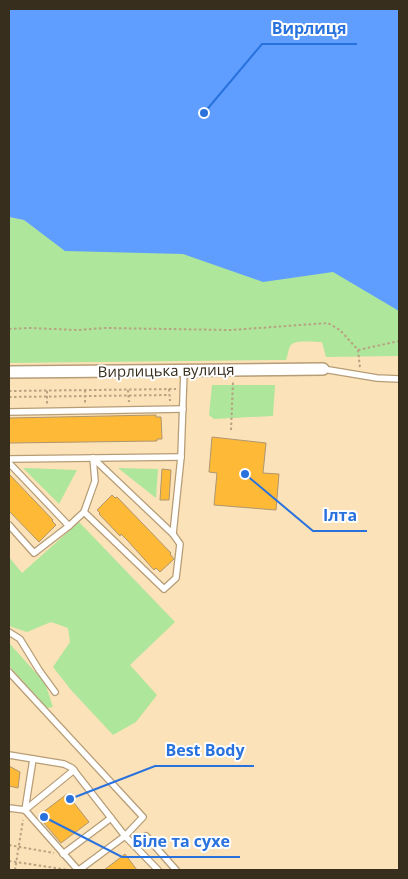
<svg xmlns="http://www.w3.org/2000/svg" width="408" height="879" font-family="'Open Sans',sans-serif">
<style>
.green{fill:#aee69c}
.water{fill:#5f9eff}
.building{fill:#feba37;stroke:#af966f}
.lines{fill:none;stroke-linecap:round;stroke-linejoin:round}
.service-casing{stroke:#b69d76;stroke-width:8}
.minor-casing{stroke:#b69d76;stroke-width:14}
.path{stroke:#b7a281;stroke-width:2;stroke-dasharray:2.5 2.5;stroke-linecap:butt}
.service{stroke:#fff;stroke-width:5.5}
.minor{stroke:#fff;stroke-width:11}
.labels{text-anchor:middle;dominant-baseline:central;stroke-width:4;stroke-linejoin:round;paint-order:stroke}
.street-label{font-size:15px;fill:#382e1e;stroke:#fff}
.leader{fill:none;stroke:#2972de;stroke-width:2}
.callout-dot{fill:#2972de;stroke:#fff;stroke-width:2}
.callout-label{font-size:16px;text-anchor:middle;font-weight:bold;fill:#2972de;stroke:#fff;stroke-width:4;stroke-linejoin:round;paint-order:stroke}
</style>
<rect width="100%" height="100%" fill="#fce2b8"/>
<g class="green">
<path d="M9,217L24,220L39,231L183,254L296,277L333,271L363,289L399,303V356L326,357L322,342C314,342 298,340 292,344C288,347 288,356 286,360L9,363Z"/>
<polygon points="212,385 275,385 273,416 214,419 209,415"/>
<polygon points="23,468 77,470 59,504"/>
<polygon points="118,468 158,469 156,498"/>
<polygon points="79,522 175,622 130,665 157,695 136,722 113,735 71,690 53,667 70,642 68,628 51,622 27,632 9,626 9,557 22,573"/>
<polygon points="9,643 45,683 53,707 47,708 9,666"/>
</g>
<polygon class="water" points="9,9 399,9 399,311 333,272 263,282 183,254 65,251 24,220 9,217"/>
<g class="building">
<polygon points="156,415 156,417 161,417 162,439 157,439 157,441 9,443 9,418"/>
<polygon points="212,437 266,443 263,473 279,474 276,510 214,505 217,473 209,472"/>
<polygon points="162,469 171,470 169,500 160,500"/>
<polygon points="9,474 53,520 52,521 56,525 39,542 9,511"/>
<polygon points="112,495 115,498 117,497 171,553 170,554 174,559 160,572 156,568 154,570 127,540 121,534 120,536 99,514 100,513 97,510"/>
<polygon points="9,766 20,772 18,788 9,786"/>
<polygon points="67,794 89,822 61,843 38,816"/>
<polygon points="125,854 137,870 104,870"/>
</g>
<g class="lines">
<g class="service-casing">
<g id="service">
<polyline points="323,369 377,378 399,379"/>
<polyline points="9,412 183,409"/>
<polyline points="93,458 95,481 84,512 164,589 176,578 180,544 173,534 181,457 184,370"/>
<polyline points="93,458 173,534"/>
<polyline points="9,459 181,457"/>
<polyline points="9,463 69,526 84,512"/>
<polyline points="9,525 34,553 69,526"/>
<polyline points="9,632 20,639 39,670 55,692"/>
<polyline points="9,672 143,817 125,836 72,768 64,764 9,755"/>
<polyline points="9,808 25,810 78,870"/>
<polyline points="25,810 74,770"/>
<polyline points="25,810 33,759"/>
<polyline points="146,836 176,870"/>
<polyline points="63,854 111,818"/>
<polyline points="79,870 125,836 158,870"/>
</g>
</g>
<g class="minor-casing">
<polyline id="minor" points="9,372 323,369"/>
</g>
<g class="path">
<polyline points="9,329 29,328 78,330 104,328 231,330 328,323 340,330 358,350 360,368"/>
<polyline points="358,350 399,341"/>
<polyline points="169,389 170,401"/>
<polyline points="85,390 85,403"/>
<polyline points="128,390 129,402"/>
<polyline points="9,391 176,389"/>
<polyline points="47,391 47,406"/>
<polyline points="9,397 169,395"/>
<polyline points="231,430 233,382"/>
<polyline points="9,845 54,853"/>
<polyline points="9,861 69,870"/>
<polyline points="15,870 23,820"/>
</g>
<use href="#service" class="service"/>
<use href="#minor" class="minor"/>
</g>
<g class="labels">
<g class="street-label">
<text transform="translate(166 370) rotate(-1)">Вирлицька вулиця</text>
</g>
</g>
<path class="leader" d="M204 113L262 44H357M245 474L313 531H367M70 799L155 766H254M44 817L122 857H240"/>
<g class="callout-dot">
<circle cx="204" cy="113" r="5"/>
<circle cx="245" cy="474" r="5"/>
<circle cx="70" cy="799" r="5"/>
<circle cx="44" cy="817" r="5"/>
</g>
<g class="callout-label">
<text x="309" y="34">Вирлиця</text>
<text x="340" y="521">Ілта</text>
<text x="205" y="756">Best Body</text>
<text x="181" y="847">Біле та сухе</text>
</g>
<rect width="408" height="879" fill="none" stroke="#382e1e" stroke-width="20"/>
</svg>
